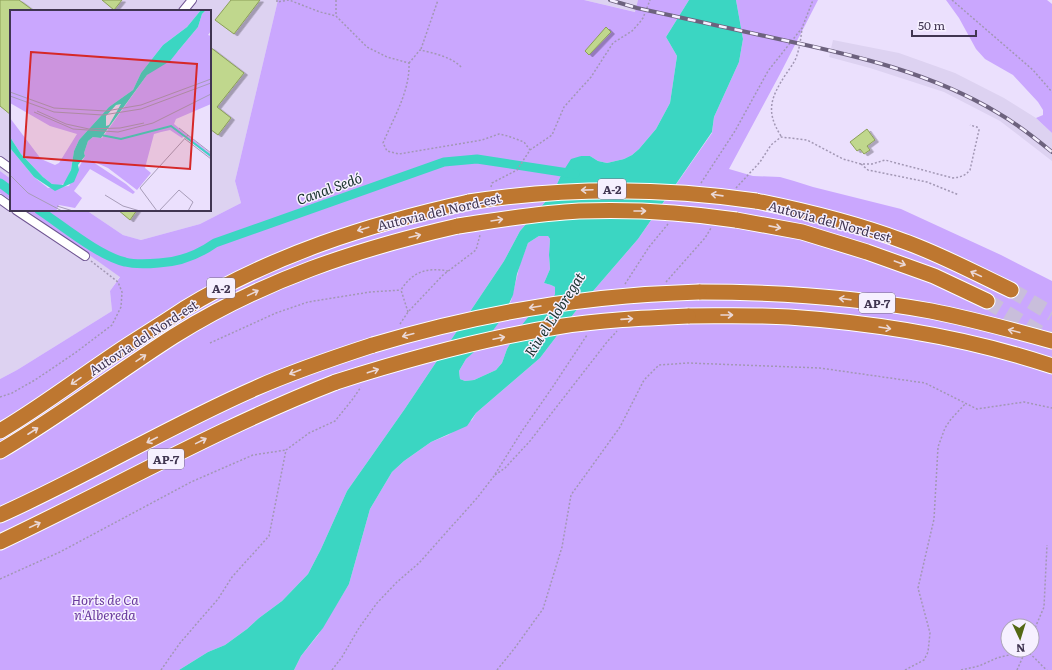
<svg xmlns="http://www.w3.org/2000/svg" width="1052" height="670" font-family="Literata,serif">
<style>
.built{fill:#ddd2f1}
.green{fill:#caa7fe;fill-rule:evenodd}
.water{fill:#3bd6c2;fill-rule:evenodd}
.lines{fill:none;stroke-linecap:round;stroke-linejoin:round}
.canal{stroke:#3bd6c2;stroke-width:9}
.building{fill:#c0d78d;stroke:#8b9f58;filter:url(#shadow)}
.motorway-tunnel{stroke:#c9bedb;stroke-width:15;stroke-dasharray:15 8;stroke-linecap:butt}
.minor-casing{stroke:#6e5491;stroke-width:10}
.motorway-casing{stroke:#fff;stroke-width:17}
.path{stroke:#a297b4;stroke-width:1.5;stroke-dasharray:2 2;stroke-linecap:butt}
.minor{stroke:#fff;stroke-width:8}
.motorway{stroke:#be7730;stroke-width:15}
.rail-casing{stroke:#6d627e;stroke-width:4}
.rail{stroke:#f6f0ff;stroke-width:2.5;stroke-dasharray:8;stroke-linecap:butt}
.motorway-bridge-casing{stroke:#fff;stroke-width:17;stroke-linecap:butt}
.motorway-bridge{stroke:#be7730;stroke-width:15}
.oneway{stroke:#ebd8d6}
.labels{text-anchor:middle;dominant-baseline:central;stroke-width:3;stroke-linejoin:round;paint-order:stroke}
.shield{fill:#f6f0ff;stroke:#776d85;stroke-width:1}
.shield-label{font-size:12px;font-weight:bold;fill:#403551}
.street-label{font-size:13px;fill:#403551;stroke:#f6f0ff}
.park-label{font-size:13px;font-style:italic;fill:#68389d;stroke:#f6f0ff}
.water-label{font-size:14px;font-style:italic;fill:#19312d;stroke:#f6f0ff}
.inset-river{fill:none;stroke:#3bd6c2;stroke-width:2}
.inset-road{fill:none;stroke:#a79cb8;stroke-width:1}
.view{fill:#d62828;fill-opacity:0.15;stroke:#d62828;stroke-width:2}
.inset-edge{fill:none;stroke:#403551;stroke-width:2}
</style>
<defs>
<filter id="shadow"><feDropShadow dx="3.5" dy="2" stdDeviation="0" flood-color="#0004"/></filter>
</defs>
<rect width="100%" height="100%" fill="#ebe0fd"/>
<g class="built">
<polygon points="0,0 278,0 235,181 241,203 200,224 141,240 123,235 86,210 210,210 210,11 11,11 11,179 0,171"/>
<polygon points="584,0 638,0 636,12"/>
<polygon points="833,40 899,53 955,73 1004,98 1036,118 1052,133 1052,161 1000,121 944,92 870,68 829,57"/>
<polygon points="0,193 11,200 11,210 26,210 120,276 110,291 112,311 17,370 0,379"/>
</g>
<g class="green">
<polygon points="278,0 584,0 635,12 638,0 689,0 666,37 677,56 670,103 656,129 639,149 632,155 624,159 607,163 598,161 590,156 581,156 567,167 562,173 553,193 520,231 504,261 404,410 347,491 321,549 308,574 282,601 259,618 247,629 225,645 208,652 179,670 0,670 0,379 17,370 112,311 110,291 120,277 26,210 86,210 123,235 141,240 200,224 241,203 235,181"/>
<path d="M736,0H818L780,74L729,169L753,176L780,177L794,181L813,187L901,209L1001,255L1052,281V670H294L301,656L318,635L349,584L370,509L392,472L404,461L431,442L448,435L472,420L476,413L540,358L575,312L638,239L712,133L714,117L739,62L743,39ZM1008,626H1032V650H1008Z"/>
<polygon points="946,0 1047,0 1052,4 1052,133 1036,118 1043,115 1043,110 1038,102 1013,75 985,59 976,49 959,18"/>
<polygon points="0,171 11,179 11,200 0,193"/>
<polygon points="539,236 548,236 550,239 549,255 550,269 544,283 551,285 555,287 555,294 553,298 518,330 507,349 502,363 496,370 474,380 465,381 460,379 459,371 466,359 478,348 505,312 511,301 520,264 528,243"/>
</g>
<path class="water" d="M689,0H736L743,39L739,62L714,117L712,132L638,239L575,312L540,358L476,413L467,426L431,442L404,461L392,472L370,509L349,584L323,628L301,656L294,670H179L208,652L225,645L247,629L259,618L282,601L308,574L321,549L347,491L404,410L504,261L520,231L553,193L562,173L571,159L581,156H590L598,161L607,163L624,159L632,155L639,149L656,129L670,103L677,56L666,37ZM539,236H548L550,239L549,255L550,269L544,283L551,285L555,287V294L553,298L529,316L518,330L507,349L502,363L496,370L474,380L465,381L460,379L459,371L466,359L482,345L503,317L513,295L517,274L528,243Z"/>
<g class="lines">
<g class="canal">
<polyline points="0,183 11,191"/>
<path d="M39,210C63,226 99,256 125,262C136,265 148,264 159,263C180,262 198,255 215,243L444,162L477,159L575,174"/>
</g>
</g>
<g class="building">
<polygon points="0,0 19,0 34,11 11,11 11,115 0,106"/>
<polygon points="102,0 122,0 114,10"/>
<polygon points="231,0 260,0 234,34 215,20"/>
<polygon points="606,27 611,32 589,55 585,51"/>
<polygon points="210,47 244,73 217,107 231,118 218,135 210,129"/>
<polygon points="867,129 875,140 867,146 870,150 864,154 860,149 857,151 850,142"/>
<polygon points="118,210 137,210 130,220"/>
</g>
<g class="lines">
<g class="motorway-tunnel">
<polyline points="1011,290 1052,314"/>
<polyline points="987,301 1050,339"/>
</g>
<g class="minor-casing">
<g id="minor">
<polyline points="183,11 192,0"/>
<polyline points="0,161 11,169"/>
<polyline points="0,199 11,207"/>
<polyline points="16,210 85,256"/>
</g>
</g>
<g class="motorway-casing">
<g id="motorway">
<path d="M756,201C806,211 855,223 903,241C940,254 975,273 1011,290"/>
<polyline points="736,220 802,232 867,252 934,276 987,301"/>
<path d="M699,292C777,292 854,297 931,311C972,319 1012,330 1052,341"/>
<path d="M688,316C722,316 755,315 789,317C877,323 968,338 1052,366"/>
<path d="M0,431C44,405 85,373 128,345C147,333 166,321 184,309C272,255 369,224 469,202"/>
<path d="M0,451C60,416 116,373 174,336C263,280 357,249 458,226"/>
<path d="M0,515C87,476 169,426 256,388C294,371 333,358 373,345"/>
<path d="M0,542C112,489 220,427 336,382"/>
</g>
</g>
<g class="path">
<polyline points="277,0 277,2 289,0 320,12 336,16"/>
<path d="M336,0V16L367,47L387,57L409,63C410,91 394,117 383,143L387,151L399,154L482,140L499,134L508,136L524,142L530,150"/>
<polyline points="952,0 1033,70 1052,92"/>
<polyline points="421,49 438,0"/>
<path d="M409,63L420,50C433,53 452,57 461,67"/>
<path d="M781,136C765,111 771,97 786,74C790,68 795,62 797,55C800,46 801,37 802,28"/>
<polyline points="861,164 868,170 927,182 959,195"/>
<polyline points="701,183 735,131 768,71 802,28 813,0"/>
<polyline points="491,187 492,183 517,170 530,150 552,135 564,107 591,77 613,43 632,31 640,22 643,18 650,0"/>
<path d="M736,188L760,162L771,145L781,137L807,140L843,159L861,164H872L885,160L953,178C961,177 965,176 970,170L979,130L977,127L970,125"/>
<polyline points="666,282 705,238 711,228"/>
<polyline points="625,284 649,247 668,224"/>
<path d="M408,312L401,290C412,272 427,267 448,271"/>
<polyline points="400,324 408,312 443,275 476,250 480,235"/>
<polyline points="210,343 276,313 308,302 370,292 401,290"/>
<polyline points="0,397 12,393 35,380 75,353 112,325 121,307 122,292 118,282 91,261"/>
<polyline points="495,475 505,468 530,441 607,342 617,331"/>
<polyline points="0,579 60,552 191,482 253,455 286,450"/>
<polyline points="1032,635 1044,607 1047,545"/>
<polyline points="161,670 180,643 218,599 232,577 269,536 286,450 309,433 335,421 352,400 361,387"/>
<polyline points="332,670 342,657 359,628 377,603 397,582 419,563 477,498 494,476 522,431 552,388 587,335"/>
<polyline points="497,670 514,649 543,609 562,547 571,495 620,427 644,380 659,365 688,363 820,368 925,383 977,409 1024,402 1052,408"/>
<polyline points="905,670 924,660 928,652 930,633 918,588 934,519 938,447 945,428 951,419 966,403"/>
<path d="M961,670L979,666L997,658L1025,651C1034,655 1039,664 1047,670"/>
<polyline points="1017,670 1025,652"/>
</g>
<use href="#minor" class="minor"/>
<use href="#motorway" class="motorway"/>
<g class="rail-casing">
<path id="rail" d="M610,0L637,8C686,19 734,29 783,40C857,56 932,73 998,113C1017,124 1035,138 1052,152"/>
</g>
<use href="#rail" class="rail"/>
<g class="motorway-bridge-casing">
<g id="motorway-bridge">
<path d="M469,202C566,187 659,187 756,201"/>
<path d="M458,226C498,220 538,213 579,211C632,209 684,212 736,220"/>
<path d="M373,345C479,313 588,295 699,292"/>
<path d="M336,382C408,359 481,339 556,327C600,320 644,318 688,316"/>
</g>
</g>
<use href="#motorway-bridge" class="motorway-bridge"/>
</g>
<defs><path id="oneway-shaft" d="M-6 0H5M1.5-3L5.5 0L1.5 3" fill="none" stroke-width="1.6" stroke-linecap="round" stroke-linejoin="round"/></defs>
<g class="oneway">
<use href="#oneway-shaft" transform="translate(587 190) rotate(178)"/>
<use href="#oneway-shaft" transform="translate(717 195) rotate(-172)"/>
<use href="#oneway-shaft" transform="translate(640 211)"/>
<use href="#oneway-shaft" transform="translate(497 220) rotate(-9)"/>
<use href="#oneway-shaft" transform="translate(775 227) rotate(11)"/>
<use href="#oneway-shaft" transform="translate(363 229) rotate(163)"/>
<use href="#oneway-shaft" transform="translate(415 236) rotate(-14)"/>
<use href="#oneway-shaft" transform="translate(900 263) rotate(20)"/>
<use href="#oneway-shaft" transform="translate(976 274) rotate(-155)"/>
<use href="#oneway-shaft" transform="translate(253 293) rotate(-26)"/>
<use href="#oneway-shaft" transform="translate(845 299) rotate(-173)"/>
<use href="#oneway-shaft" transform="translate(535 307) rotate(171)"/>
<use href="#oneway-shaft" transform="translate(727 315)"/>
<use href="#oneway-shaft" transform="translate(627 319) rotate(-4)"/>
<use href="#oneway-shaft" transform="translate(885 328) rotate(9)"/>
<use href="#oneway-shaft" transform="translate(1014 331) rotate(-166)"/>
<use href="#oneway-shaft" transform="translate(408 335) rotate(165)"/>
<use href="#oneway-shaft" transform="translate(499 338) rotate(-12)"/>
<use href="#oneway-shaft" transform="translate(141 358) rotate(-34)"/>
<use href="#oneway-shaft" transform="translate(373 371) rotate(-18)"/>
<use href="#oneway-shaft" transform="translate(295 372) rotate(159)"/>
<use href="#oneway-shaft" transform="translate(76 381) rotate(146)"/>
<use href="#oneway-shaft" transform="translate(33 431) rotate(-33)"/>
<use href="#oneway-shaft" transform="translate(152 440) rotate(153)"/>
<use href="#oneway-shaft" transform="translate(201 441) rotate(-26)"/>
<use href="#oneway-shaft" transform="translate(35 525) rotate(-25)"/>
</g>
<g class="labels">
<g class="shield">
<rect x="598" y="179" width="28" height="20" rx="3"/>
<rect x="207" y="278" width="28" height="20" rx="3"/>
<rect x="859" y="293" width="36" height="20" rx="3"/>
<rect x="148" y="449" width="36" height="20" rx="3"/>
</g>
<g class="shield-label">
<text x="612" y="189">A-2</text>
<text x="221" y="288">A-2</text>
<text x="877" y="303">AP-7</text>
<text x="166" y="459">AP-7</text>
</g>
<g class="street-label">
<text transform="translate(439 211) rotate(-13)">Autovia del Nord-est</text>
<text transform="translate(830 221) rotate(15)">Autovia del Nord-est</text>
<text transform="translate(143 337) rotate(-33)">Autovia del Nord-est</text>
</g>
<g class="park-label">
<text x="105" y="599">Horts de Ca<tspan x="105" dy="15">n'Albereda</tspan></text>
</g>
<g class="water-label">
<text transform="translate(329 188) rotate(-20)">Canal Sedó</text>
<text transform="translate(554 314) rotate(-57)">Riu el Llobregat</text>
</g>
</g>
<g transform="translate(10 10)">
<rect width="201" height="201" fill="#ebe0fd"/>
<path d="M0,0H191L177,17L153,35L131,63L123,80L99,97L69,130L64,141L61,160L55,173L50,176L42,174L33,167L11,144L0,127V108L31,149L45,155L49,153L67,124L40,116L0,93ZM196,0H201V21L198,25L201,26V94L166,109L164,114L201,144V148L174,126L172,128L160,120L151,122L144,124L135,158L141,163L127,180L98,158L80,150L116,174L125,182L123,184L80,159L64,181L72,188L65,198L49,195L46,201H0V138L24,167L38,178L59,176L75,146L74,143L78,131L83,127L92,128L137,65L168,41L188,17L192,4Z" fill="#caa7fe"/>
<path d="M191,0H196L192,4L188,17L168,41L160,51L137,65L91,128L83,127L78,131L74,143L75,146L68,155L69,160L64,172L45,181L24,167L0,138V127L11,144L33,167L42,174L53,175L61,160L64,141L69,130L99,97L123,80L131,63L153,35L177,17ZM111,94L99,115L96,116V106L106,95Z" fill="#3bd6c2" fill-rule="evenodd"/>
<path class="inset-river" d="M91,125L111,129L161,116L201,146"/>
<path class="inset-road" d="M0,82L44,98L96,101L131,95L201,69M0,86L44,102L93,105L131,99L201,73M27,101L56,114L79,119L110,118L134,113M24,102L63,119L108,122L143,113L201,84M169,118L201,143M175,129L201,149M0,165L18,183L52,201M95,185L113,196L130,201M47,196L63,201M147,201L130,178L178,125M149,201L169,180L183,192L178,201"/>
<path class="view" d="M21,42L187,54L180,159L14,147Z"/>
<rect width="201" height="201" class="inset-edge"/>
</g>
<g transform="translate(1020 638) rotate(176)"><circle r="19" fill="#f6f0ff" stroke="#ada5b9"/>
<path d="M0-3L7 15L0 10L-7 15Z" fill="#546814"/>
<text y="-6" font-size="11" font-weight="bold" text-anchor="middle" fill="#403551">N</text>
</g>
<path d="M912 30v6h64v-6" fill="none" stroke="#403551" stroke-width="2"/>
<text x="918" y="30" font-size="12" fill="#403551" stroke="#f6f0ff" stroke-width="3" paint-order="stroke">50 m</text>
</svg>
